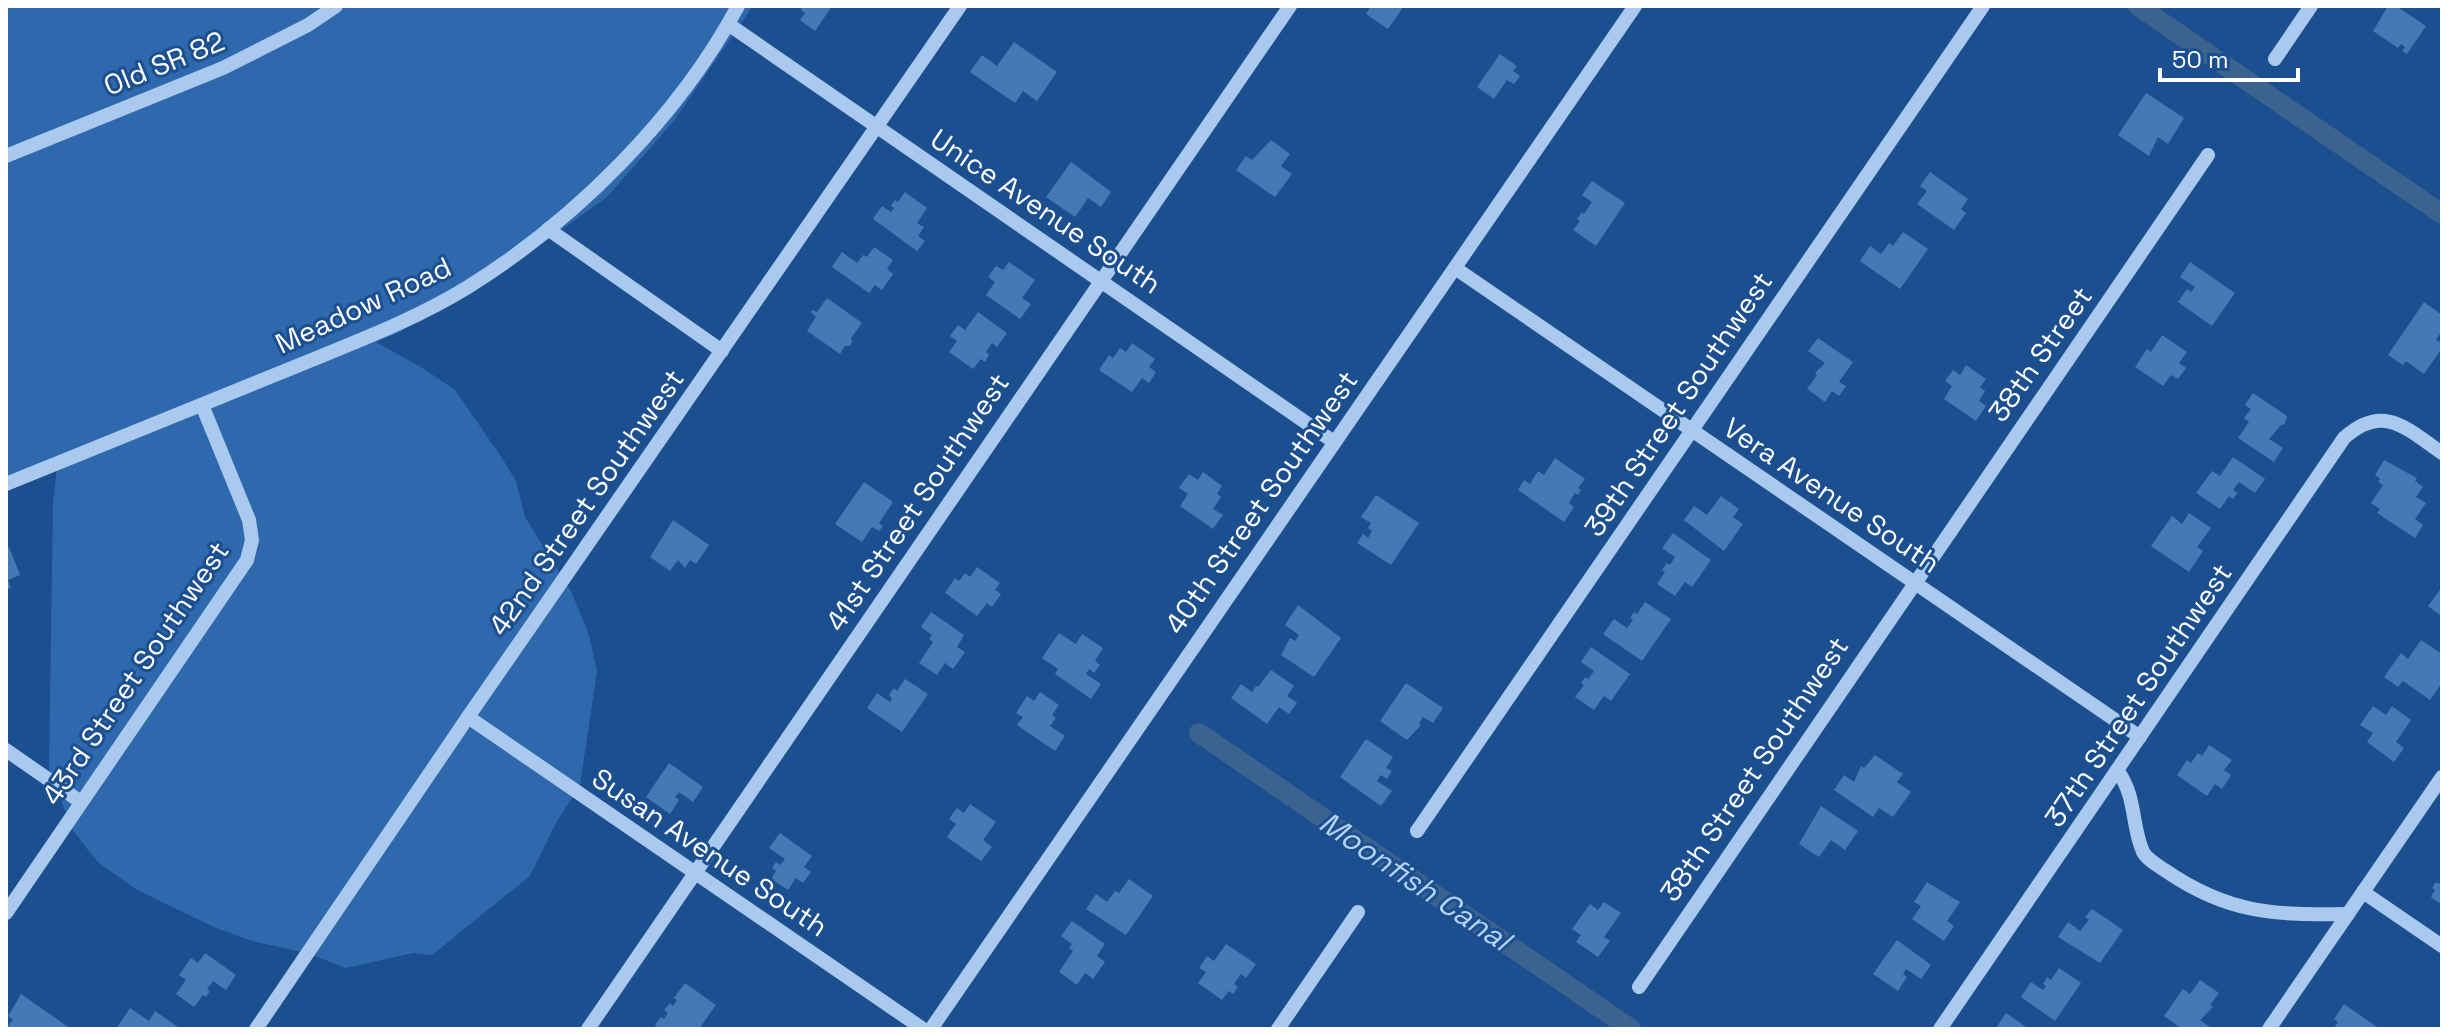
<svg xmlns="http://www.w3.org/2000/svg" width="2448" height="1035" font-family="'Space Grotesk',sans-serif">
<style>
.green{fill:#2e69ad}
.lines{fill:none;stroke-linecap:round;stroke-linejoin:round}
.canal{stroke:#3c6290;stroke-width:20}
.building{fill:#4478b7}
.minor{stroke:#a9c9ee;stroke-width:14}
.labels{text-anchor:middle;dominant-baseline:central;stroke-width:6;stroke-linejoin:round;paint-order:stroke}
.street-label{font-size:28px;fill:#fff;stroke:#1b4f8f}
.water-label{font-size:30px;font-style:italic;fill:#b5d3f5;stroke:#1b4f8f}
</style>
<rect width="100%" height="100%" fill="#1b4f8f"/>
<polygon class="green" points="6,6 753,6 673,122 607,197 521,259 400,332 376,342 424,369 455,390 500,455 516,481 525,517 571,591 589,635 597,671 580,785 556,823 530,876 432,955 413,953 346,968 307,953 252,941 216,928 137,890 100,864 88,850 72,829 49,769 53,502 57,468 6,487"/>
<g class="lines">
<g class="canal">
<polyline points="2138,6 2442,214"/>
<polyline points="1199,733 1631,1029"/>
</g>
</g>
<g class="building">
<polygon points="803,6 832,6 815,31 800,20 805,13 801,10"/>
<polygon points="1371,6 1404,6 1388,29 1366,14"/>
<polygon points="2388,6 2396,6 2426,26 2407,54 2402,51 2405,47 2401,44 2398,48 2373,31"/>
<polygon points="1014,42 1057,72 1037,101 1023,91 1015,103 970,72 982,55 997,66"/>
<polygon points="1500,54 1517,66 1513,71 1520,76 1514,84 1507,80 1494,99 1477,87"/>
<polygon points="2146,93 2184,118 2168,144 2158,137 2149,156 2118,135"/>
<polygon points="1271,140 1290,154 1281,166 1292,174 1275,197 1236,170 1246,156 1252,160"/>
<polygon points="1071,162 1111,192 1101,207 1088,198 1075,217 1046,197"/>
<polygon points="1930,172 1968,199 1961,209 1966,213 1954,230 1917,204 1927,191 1920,186"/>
<polygon points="1592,181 1625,203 1596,246 1573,230 1580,221 1577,219 1582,212 1584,214 1592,202 1582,195"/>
<polygon points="905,192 927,208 917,223 924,227 918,236 925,241 917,251 873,219 882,206 891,212 894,208 891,206 895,200 898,202"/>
<polygon points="1903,232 1928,249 1900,289 1860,261 1870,246 1881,254 1889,243 1893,246"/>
<polygon points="874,247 893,260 887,269 893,274 882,290 875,285 869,293 832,267 842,252 857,263 863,255 867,257"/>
<polygon points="1009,262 1035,280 1022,298 1031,304 1020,319 986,295 995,282 988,277 996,266 1003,270"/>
<polygon points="2190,262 2235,293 2212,326 2178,302 2187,289 2191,292 2195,287 2180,277"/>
<polygon points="827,298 862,323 851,338 852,342 850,346 845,346 840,354 807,331 816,317 811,312 812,310 817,312"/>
<polygon points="2424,302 2442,315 2442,331 2436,340 2442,343 2442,348 2424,374 2406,361 2403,365 2388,355"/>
<polygon points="978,312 1007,333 997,347 992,343 986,352 989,355 985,362 981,359 973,369 949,352 957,341 950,336 958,325 965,330"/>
<polygon points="2162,335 2187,352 2179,363 2186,368 2178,379 2171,375 2163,386 2135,367 2147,349 2151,352"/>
<polygon points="1818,338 1853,362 1839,382 1846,386 1839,396 1832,391 1825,402 1807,389 1817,375 1815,373 1825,363 1808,351"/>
<polygon points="1132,343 1155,359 1149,367 1156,372 1149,383 1142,378 1132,392 1099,370 1109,355 1113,358 1120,348 1126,352"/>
<polygon points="1966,365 1986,379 1980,387 1985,391 1979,401 1986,406 1976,421 1944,399 1952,386 1945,381 1953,370 1960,375"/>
<polygon points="2253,393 2287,416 2285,424 2281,425 2269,439 2283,448 2274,462 2238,438 2249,422 2244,418 2251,409 2245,405"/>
<polygon points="2233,457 2265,479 2255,493 2239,482 2233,490 2237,493 2233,499 2229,496 2220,509 2196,493 2212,471 2220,476"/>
<polygon points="1555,458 1585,479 1578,488 1581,490 1578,495 1575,493 1569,503 1574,507 1564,522 1518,490 1524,480 1530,484 1538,471 1544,475"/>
<polygon points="2384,460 2417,478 2415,481 2423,487 2416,497 2426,503 2415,519 2423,525 2415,538 2377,513 2380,509 2371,503 2383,485 2378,482 2380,479 2375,475"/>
<polygon points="1203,472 1222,486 1217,494 1221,497 1213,509 1223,515 1213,529 1180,506 1188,494 1179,488 1189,474 1198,480"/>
<polygon points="864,482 893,502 879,523 883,526 879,531 872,527 862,542 835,524"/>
<polygon points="1376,495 1419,523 1391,565 1357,543 1363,534 1368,538 1372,531 1368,528 1371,523 1361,517"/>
<polygon points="1721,496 1739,509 1733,517 1743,524 1724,551 1684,520 1694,506 1707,515"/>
<polygon points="2189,513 2211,528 2197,547 2203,551 2189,572 2151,546 2172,516 2182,524"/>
<polygon points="673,520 709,545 696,564 690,560 685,568 678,560 670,571 650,557"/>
<polygon points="1673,533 1711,560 1692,587 1685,582 1675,596 1657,584 1665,572 1662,570 1667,563 1670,565 1675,557 1662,548"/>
<polygon points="9,547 20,575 8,580 11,588 6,590 6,549"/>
<polygon points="977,567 1000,583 995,590 1001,594 992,607 987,603 977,616 945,593 955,578 959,581 965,573 970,577"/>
<polygon points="2442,587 2442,613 2440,615 2428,606"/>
<polygon points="1645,602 1671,619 1642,661 1603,634 1614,619 1627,628 1633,620 1630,618 1634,612 1637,614"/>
<polygon points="1298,605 1341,638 1314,677 1281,655 1290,638 1295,641 1299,635 1285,625"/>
<polygon points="931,612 964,635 957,647 965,652 953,669 945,663 937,675 919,663 933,642 929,639 932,635 921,627"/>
<polygon points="1059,633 1076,644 1082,634 1103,648 1095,661 1100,665 1094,673 1089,669 1086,674 1101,684 1091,699 1055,674 1058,669 1042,658"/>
<polygon points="2421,640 2442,654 2442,683 2430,700 2403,681 2398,687 2384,677 2401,653 2408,659"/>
<polygon points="1591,647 1630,674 1611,701 1604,696 1594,710 1575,697 1584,685 1581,683 1585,677 1588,679 1594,671 1581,662"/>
<polygon points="1271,670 1294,686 1287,696 1297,703 1289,714 1279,707 1267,724 1231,698 1241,684 1252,692 1256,686 1258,687"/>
<polygon points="905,679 928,694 902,732 867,708 877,693 890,702 892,698 889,695 894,688 897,691"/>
<polygon points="1406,683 1443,708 1433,723 1423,717 1419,723 1421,725 1407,740 1380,721"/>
<polygon points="1040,692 1059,705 1052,715 1056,718 1050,726 1065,736 1055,751 1017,725 1023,717 1016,713 1027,696 1034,701"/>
<polygon points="2373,706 2386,715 2392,706 2411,720 2396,742 2404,748 2394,762 2367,742 2373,733 2360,725"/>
<polygon points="1366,739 1393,757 1386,768 1392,771 1387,779 1381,775 1377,781 1392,791 1381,806 1340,777"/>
<polygon points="2209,745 2232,760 2224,770 2231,775 2222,789 2215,784 2207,796 2177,775 2187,760 2191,763 2198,753 2202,756"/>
<polygon points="1875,755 1903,774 1897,782 1911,792 1893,817 1879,808 1873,817 1834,790 1844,775 1854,782 1861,766 1864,768"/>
<polygon points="669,763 703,787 693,802 679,792 675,797 679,800 670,814 646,797"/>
<polygon points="970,804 996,822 983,840 992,847 981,861 947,837 956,824 949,819 957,808 964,813"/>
<polygon points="1821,806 1858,831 1845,850 1831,840 1819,857 1799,844"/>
<polygon points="780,833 812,856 804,867 811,872 803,883 796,878 788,890 771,879 776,871 772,868 776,862 780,865 785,859 769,848"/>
<polygon points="1129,879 1153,896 1126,935 1086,909 1096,894 1107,902 1115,891 1119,893"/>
<polygon points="2442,880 2442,905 2431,897 2435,890 2432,888 2436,882 2439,884"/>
<polygon points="1927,882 1960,902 1947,921 1954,926 1944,941 1912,919 1921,906 1914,902"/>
<polygon points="1604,902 1621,913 1604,937 1610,941 1598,957 1576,942 1581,935 1572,929 1590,904 1598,910"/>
<polygon points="2092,909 2123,930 2100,963 2058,937 2068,922 2080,931 2089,920 2085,917"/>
<polygon points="1072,921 1105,944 1097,956 1105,962 1093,979 1085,973 1077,985 1059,972 1073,951 1069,948 1072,944 1061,936"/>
<polygon points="1897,940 1931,965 1921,979 1906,969 1903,974 1907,977 1898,991 1873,974"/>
<polygon points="1226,944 1256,964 1246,978 1241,974 1234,984 1238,987 1233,994 1229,991 1222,1000 1198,983 1206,972 1199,968 1207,956 1214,961"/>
<polygon points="205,953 236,975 226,990 213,981 207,989 210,991 206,997 203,995 194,1007 176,994 186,980 179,975 191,958 198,963"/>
<polygon points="2059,968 2081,983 2055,1021 2021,997 2031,982 2043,990 2046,986 2043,984 2047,977 2051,980"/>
<polygon points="2200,980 2219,993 2210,1005 2213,1007 2200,1020 2213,1029 2182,1029 2164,1016 2183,989 2190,994"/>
<polygon points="685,983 716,1005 699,1029 660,1029 655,1025 661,1017 664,1019 668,1013 664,1010 670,1003 673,1006 677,1000 674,998"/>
<polygon points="21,994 71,1029 10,1029 7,1027 13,1020 8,1016"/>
<polygon points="2344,1004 2380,1029 2333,1029 2338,1022 2334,1019"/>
<polygon points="130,1008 149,1021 155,1011 181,1029 116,1029"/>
<polygon points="2006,1013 2029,1029 1996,1028"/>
</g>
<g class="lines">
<g class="minor">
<polyline points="728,24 1334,442"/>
<polyline points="2275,59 2311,6"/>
<polyline points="6,156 223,68 308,25 336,6"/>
<polyline points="548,229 722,351"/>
<polyline points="1455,268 2140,737"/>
<path d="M6,484C101,445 197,407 292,368C352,343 413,321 468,287C575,220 678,118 738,6"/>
<polyline points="468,717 923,1029"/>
<polyline points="6,750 81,802"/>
<path d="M2117,770C2137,797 2131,825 2143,852C2147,860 2159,866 2166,871C2229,914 2274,915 2348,914"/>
<polyline points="1417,831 1983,6"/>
<polyline points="2363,892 2442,946"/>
<polyline points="6,913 247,560 252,540 249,520 202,405"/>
<polyline points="1639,987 2208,155"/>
<polyline points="256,1029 468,717 960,6"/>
<polyline points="588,1029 1290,6"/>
<polyline points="931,1029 1635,6"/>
<polyline points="1278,1029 1358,912"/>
<path d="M1940,1029L2344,438C2383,403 2406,428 2442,453"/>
<polyline points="2269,1029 2442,777"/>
</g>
</g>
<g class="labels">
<g class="street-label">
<text transform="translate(164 63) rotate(-22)">Old SR 82</text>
<text transform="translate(1046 211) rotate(34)">Unice Avenue South</text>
<text transform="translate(363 305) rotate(-25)">Meadow Road</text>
<text transform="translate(2040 354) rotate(-55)">38th Street</text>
<text transform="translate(1678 404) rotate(-56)">39th Street Southwest</text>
<text transform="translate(1832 495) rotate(34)">Vera Avenue South</text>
<text transform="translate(586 502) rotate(-55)">42nd Street Southwest</text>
<text transform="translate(917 502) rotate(-56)">41st Street Southwest</text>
<text transform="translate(1261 502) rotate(-55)">40th Street Southwest</text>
<text transform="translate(135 673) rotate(-56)">43rd Street Southwest</text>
<text transform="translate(2138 695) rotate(-56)">37th Street Southwest</text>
<text transform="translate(1754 769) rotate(-56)">38th Street Southwest</text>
<text transform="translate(710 852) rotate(34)">Susan Avenue South</text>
</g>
<g class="water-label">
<text transform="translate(1415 881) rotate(34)">Moonfish Canal</text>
</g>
</g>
<rect width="2448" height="1035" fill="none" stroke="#ffffff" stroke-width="16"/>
<path d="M2160 68v12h138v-12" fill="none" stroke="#ffffff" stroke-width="4"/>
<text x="2172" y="68" font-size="24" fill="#ffffff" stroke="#1b4f8f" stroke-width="6" paint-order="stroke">50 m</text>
</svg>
